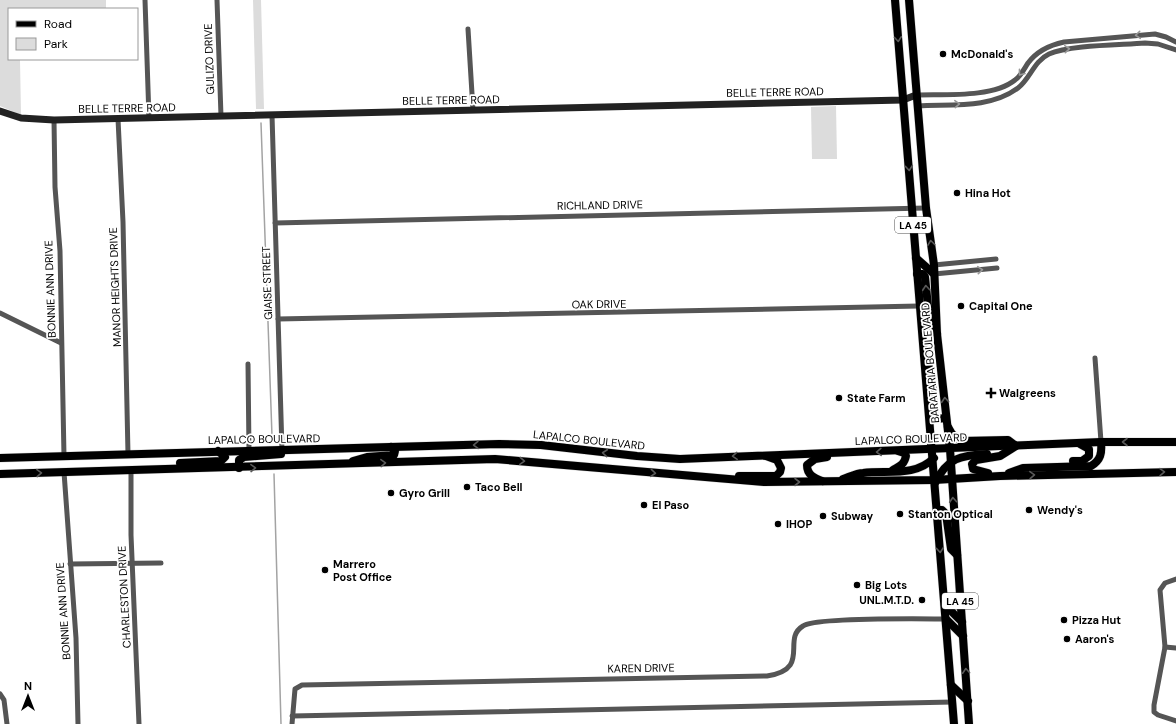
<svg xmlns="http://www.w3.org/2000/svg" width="1176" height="724" font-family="'DM Sans',sans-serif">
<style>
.green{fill:#dcdcdc}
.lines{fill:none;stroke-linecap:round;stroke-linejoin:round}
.stream{stroke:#a3a3a3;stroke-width:1.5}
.primary-casing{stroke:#dbdbdb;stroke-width:9}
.street{stroke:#555;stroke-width:5}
.secondary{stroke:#222;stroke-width:7}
.primary{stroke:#000;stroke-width:8}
.oneway{stroke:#999}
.oneway2{stroke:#595959}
.poi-dot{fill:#000;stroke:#fff;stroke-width:1.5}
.labels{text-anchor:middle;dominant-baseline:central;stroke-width:3.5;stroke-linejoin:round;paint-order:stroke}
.shield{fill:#fff;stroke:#4c4c4c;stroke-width:1}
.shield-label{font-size:10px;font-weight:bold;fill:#000}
.poi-label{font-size:11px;font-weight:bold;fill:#000;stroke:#fff;text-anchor:start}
.street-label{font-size:11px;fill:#000;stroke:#fff}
</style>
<rect width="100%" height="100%" fill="#fff"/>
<g class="green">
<polygon points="0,0 106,0 106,9 9,9 9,59 47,59 20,60 21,115 0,106"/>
<polygon points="253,0 261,0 264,109 256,109"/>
<polygon points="836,106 837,159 812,159 811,107"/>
</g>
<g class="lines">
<g class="stream">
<polyline points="261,123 272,436"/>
<polyline points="274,474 281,724"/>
</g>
<g class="primary-casing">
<g id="primary">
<polyline points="895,0 954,724"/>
<polyline points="909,0 926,208 934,265 937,334 950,449 969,724"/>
<polyline points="916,258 934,274"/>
<polyline points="917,274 923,274 925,277 930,326 931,330 937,334"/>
<polyline points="929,367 932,381 934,416 936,419 946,418"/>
<polyline points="948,427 952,434 961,441 1008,440 1016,446 1000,456 976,460 972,464 973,469 988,473"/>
<polyline points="0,458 499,444 541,445 637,456 680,459 1101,442 1176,442"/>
<polyline points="353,461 367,457 394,455 395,451 391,447"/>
<polyline points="1073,461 1082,461 1089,456 1089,449 1080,444"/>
<polyline points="180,463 221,461 225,457 218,451"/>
<polyline points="239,468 239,460 244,457 281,454"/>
<path d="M893,470C900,466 904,465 906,456L904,453L898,451"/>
<path d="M1009,473L1023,468L1091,466C1101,460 1102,453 1101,442"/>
<polyline points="0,474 495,459 764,482 934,480 1000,476 1176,472"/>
<polyline points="739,476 776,476 780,472 781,468 777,460 766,456"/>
<path d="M843,479C849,477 857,473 863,473C888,470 915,477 934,458"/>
<path d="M822,481C814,478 807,475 807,465L815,459L827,457"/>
<path d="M935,483C947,458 961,455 987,454"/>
<polyline points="937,510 942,510 946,514 951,549 957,555"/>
<polyline points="945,605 962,622"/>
<polyline points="946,619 963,636"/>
<polyline points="951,685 968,701"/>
</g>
</g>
<g class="street">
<polyline points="145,0 149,118"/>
<polyline points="217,0 221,116"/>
<polyline points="468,29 473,110"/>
<path d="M916,95C944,94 993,98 1015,80C1021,76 1024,69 1028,63C1037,51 1050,45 1064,42L1155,34L1166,37L1176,42"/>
<path d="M918,106C951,104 990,109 1018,88C1030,79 1034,61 1049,54C1069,45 1121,45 1145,43L1158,44L1176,50"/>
<polyline points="272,115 282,450"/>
<polyline points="118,119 123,222 128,454"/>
<polyline points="54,120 55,187 60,251 64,456"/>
<polyline points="275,223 926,208"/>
<polyline points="934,265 996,259"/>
<polyline points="934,274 997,268"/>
<polyline points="0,313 61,343"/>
<polyline points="278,319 919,306"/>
<polyline points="1095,358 1101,442"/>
<polyline points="248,364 249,451"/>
<polyline points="131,470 131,535 139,724"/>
<polyline points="64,472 76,638 78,724"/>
<polyline points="70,564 161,563"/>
<polyline points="1176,579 1165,583 1160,590 1165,647 1154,705 1154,712 1158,715 1176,721"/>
<polyline points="1165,647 1176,648"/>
<polyline points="0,694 4,700 7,724"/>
<polyline points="292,716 953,702"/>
<path d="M292,724L295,689L302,685L767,676C812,669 781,639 803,626C816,617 923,619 946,619"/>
</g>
<polyline class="secondary" points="0,111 21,118 54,120 903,100 916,95"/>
<use href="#primary" class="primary"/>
</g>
<defs><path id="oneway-chevron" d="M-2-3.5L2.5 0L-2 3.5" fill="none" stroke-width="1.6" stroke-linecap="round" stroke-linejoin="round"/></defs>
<g class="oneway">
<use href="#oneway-chevron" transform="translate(1138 35) rotate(175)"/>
<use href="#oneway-chevron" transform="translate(1067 49) rotate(-5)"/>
<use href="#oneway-chevron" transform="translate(1021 73) rotate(128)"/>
<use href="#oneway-chevron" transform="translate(957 104) rotate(-3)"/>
<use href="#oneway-chevron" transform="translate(980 270) rotate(-5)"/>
</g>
<g class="oneway2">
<use href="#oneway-chevron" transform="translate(898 39) rotate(85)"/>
<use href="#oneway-chevron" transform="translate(909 168) rotate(85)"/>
<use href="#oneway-chevron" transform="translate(931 243) rotate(-97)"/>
<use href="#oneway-chevron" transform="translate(926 288) rotate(-95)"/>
<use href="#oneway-chevron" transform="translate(945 400) rotate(-95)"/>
<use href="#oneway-chevron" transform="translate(1125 442) rotate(180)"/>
<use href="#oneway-chevron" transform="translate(476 445) rotate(179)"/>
<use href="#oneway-chevron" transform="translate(879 452) rotate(178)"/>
<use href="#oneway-chevron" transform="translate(605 453) rotate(-174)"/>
<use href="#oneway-chevron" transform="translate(735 456) rotate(177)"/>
<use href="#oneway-chevron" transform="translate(522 461) rotate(3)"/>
<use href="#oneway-chevron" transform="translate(383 463) rotate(-2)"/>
<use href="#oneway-chevron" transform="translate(253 468) rotate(-1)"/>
<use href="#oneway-chevron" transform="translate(1162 472) rotate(-1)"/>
<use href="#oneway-chevron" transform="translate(39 473) rotate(-2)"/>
<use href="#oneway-chevron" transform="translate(653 473) rotate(5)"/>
<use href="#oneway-chevron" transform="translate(1032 475) rotate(-2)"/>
<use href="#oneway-chevron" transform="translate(797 482)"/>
<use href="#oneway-chevron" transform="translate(953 500) rotate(-94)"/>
<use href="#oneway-chevron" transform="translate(940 550) rotate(85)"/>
<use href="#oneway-chevron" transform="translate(966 671) rotate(-94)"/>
</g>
<g class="poi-dot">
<circle cx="943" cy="54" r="4"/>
<circle cx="957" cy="193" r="4"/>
<circle cx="961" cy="306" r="4"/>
<path d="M989 387h4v4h4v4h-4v4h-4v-4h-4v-4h4z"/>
<circle cx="839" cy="398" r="4"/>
<circle cx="467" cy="487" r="4"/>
<circle cx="391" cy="493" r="4"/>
<circle cx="644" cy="505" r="4"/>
<circle cx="1029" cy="510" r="4"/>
<circle cx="900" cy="514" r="4"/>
<circle cx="823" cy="516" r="4"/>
<circle cx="778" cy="524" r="4"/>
<circle cx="325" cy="570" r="4"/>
<circle cx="857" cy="585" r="4"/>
<circle cx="922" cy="600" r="4"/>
<circle cx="1064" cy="620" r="4"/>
<circle cx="1067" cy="639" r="4"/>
</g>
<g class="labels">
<g class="shield">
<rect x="895" y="217" width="36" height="16" rx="3"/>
<rect x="942" y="593" width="36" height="16" rx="3"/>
</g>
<g class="shield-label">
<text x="913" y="225">LA 45</text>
<text x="960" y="601">LA 45</text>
</g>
<g class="poi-label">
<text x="951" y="54">McDonald's</text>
<text x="965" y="193">Hina Hot</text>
<text x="969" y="306">Capital One</text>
<text x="999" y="393">Walgreens</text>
<text x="847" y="398">State Farm</text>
<text x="475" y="487">Taco Bell</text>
<text x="399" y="493">Gyro Grill</text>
<text x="652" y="505">El Paso</text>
<text x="1037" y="510">Wendy's</text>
<text x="908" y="514">Stanton Optical</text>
<text x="831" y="516">Subway</text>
<text x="786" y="524">IHOP</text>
<text x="333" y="564">Marrero<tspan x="333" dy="13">Post Office</tspan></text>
<text x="865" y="585">Big Lots</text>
<text x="914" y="600" text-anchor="end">UNL.M.T.D.</text>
<text x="1072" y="620">Pizza Hut</text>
<text x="1075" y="639">Aaron's</text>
</g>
<g class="street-label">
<text transform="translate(209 59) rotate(-92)">GULIZO DRIVE</text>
<text transform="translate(775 92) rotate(-1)">BELLE TERRE ROAD</text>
<text transform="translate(451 100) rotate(-1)">BELLE TERRE ROAD</text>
<text transform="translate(127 108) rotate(-1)">BELLE TERRE ROAD</text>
<text transform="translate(600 205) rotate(-1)">RICHLAND DRIVE</text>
<text transform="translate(267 283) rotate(-92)">GIAISE STREET</text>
<text transform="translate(115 287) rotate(-92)">MANOR HEIGHTS DRIVE</text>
<text transform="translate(50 289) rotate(-92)">BONNIE ANN DRIVE</text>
<text transform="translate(599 304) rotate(-1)">OAK DRIVE</text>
<text transform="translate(930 363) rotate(-95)">BARATARIA BOULEVARD</text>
<text transform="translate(264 439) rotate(-1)">LAPALCO BOULEVARD</text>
<text transform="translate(911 439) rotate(-2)">LAPALCO BOULEVARD</text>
<text transform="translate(589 440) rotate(6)">LAPALCO BOULEVARD</text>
<text transform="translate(124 597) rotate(-93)">CHARLESTON DRIVE</text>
<text transform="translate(63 611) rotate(-94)">BONNIE ANN DRIVE</text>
<text transform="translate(641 668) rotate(-1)">KAREN DRIVE</text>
</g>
</g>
<rect x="8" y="8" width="130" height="52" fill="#ffffff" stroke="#999999"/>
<rect x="16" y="21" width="20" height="6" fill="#000000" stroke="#999999"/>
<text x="44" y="28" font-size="12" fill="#000000">Road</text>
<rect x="16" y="38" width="20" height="12" fill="#dcdcdc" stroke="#999999"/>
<text x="44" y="48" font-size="12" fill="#000000">Park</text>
<g transform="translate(28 696)" stroke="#ffffff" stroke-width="3" paint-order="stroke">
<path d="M0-3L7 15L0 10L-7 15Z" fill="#000000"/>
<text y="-6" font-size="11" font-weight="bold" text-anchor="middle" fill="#000000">N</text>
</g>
</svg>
